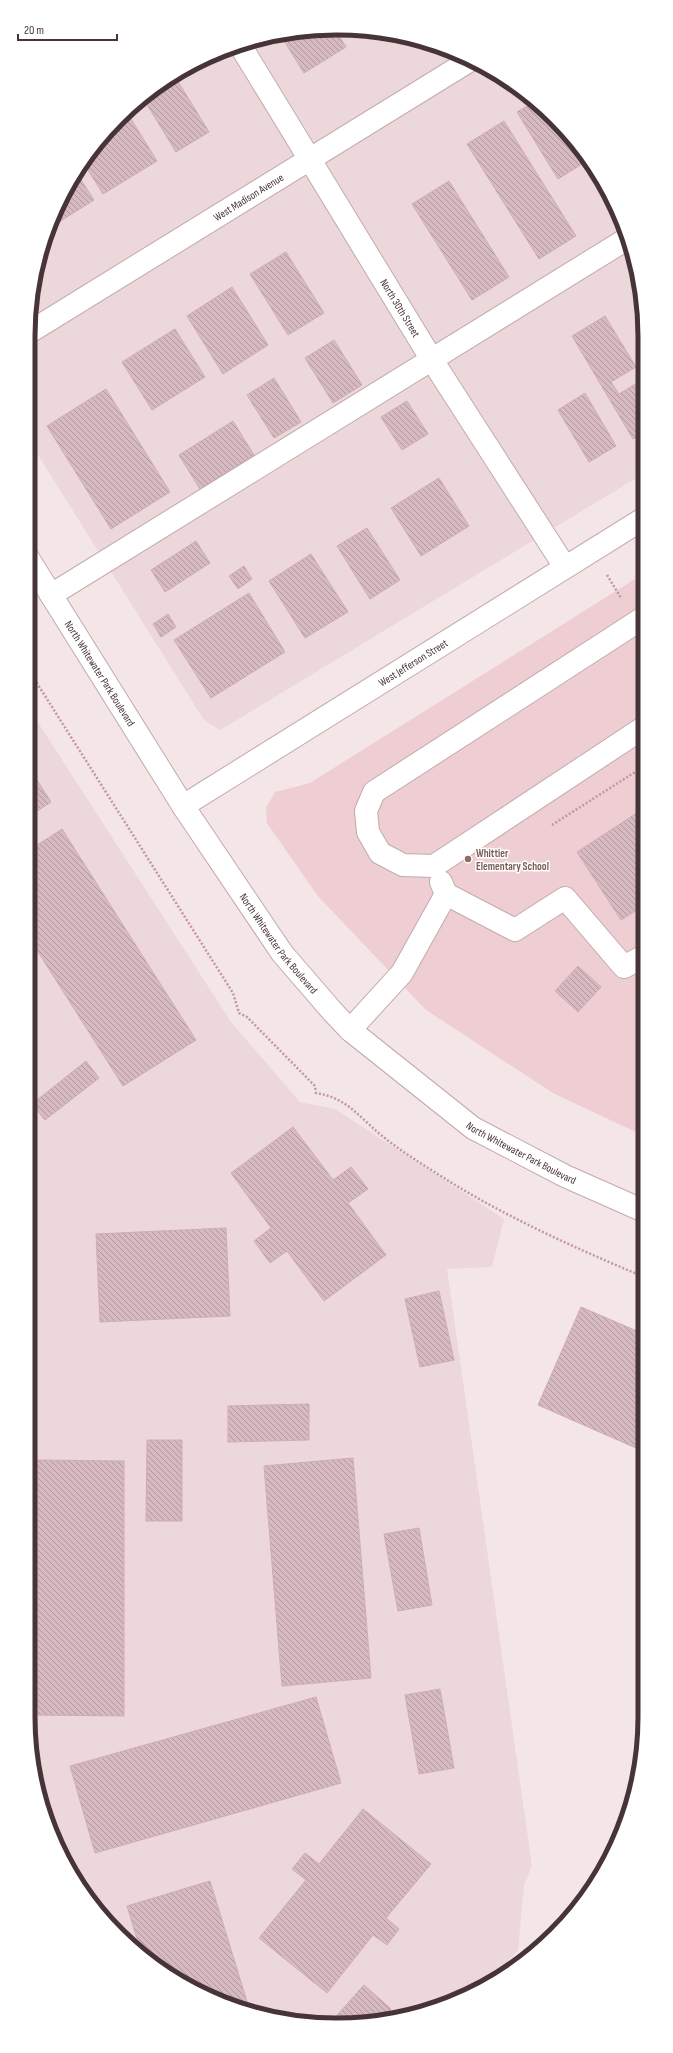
<svg xmlns="http://www.w3.org/2000/svg" width="673" height="2053" font-family="'Sofia Sans Condensed',sans-serif">
<style>
.residential{fill:#ecd7da}
.education{fill:#eeced2}
.building{fill:url(#building-back-hatch);stroke:#d1acb5}
.lines{fill:none;stroke-linecap:round;stroke-linejoin:round}
.minor-casing{stroke:#c2aaae;stroke-width:24}
.path{stroke:#c2979f;stroke-width:2.5;stroke-dasharray:2 2;stroke-linecap:butt}
.minor{stroke:#fff;stroke-width:22}
.education-dot{fill:#8d6e63;stroke:#fff;stroke-width:1.5}
.labels{text-anchor:middle;dominant-baseline:central;stroke-width:3;stroke-linejoin:round;paint-order:stroke}
.street-label{font-size:11px;fill:#463438;stroke:#fff}
.education-label{font-size:11px;font-weight:bold;fill:#785e54;stroke:#fff;text-anchor:start}
.rim{fill:none;stroke:#463438;stroke-width:5}
</style>
<defs>
<pattern id="building-back-hatch" width="6" height="6" patternUnits="userSpaceOnUse"><rect width="6" height="6" fill="#d6bac0"/><path d="M-1 5l2 2M0 0l6 6M5-1l2 2" fill="none" stroke="#af989d"/></pattern>
</defs>
<rect width="100%" height="100%" fill="#f4e5e7"/>
<g class="residential">
<polygon points="337,28 397,34 491,69 568,133 613,200 642,296 643,474 220,730 204,720 28,439 28,337 34,276 52,218 80,165 119,118 165,80 219,51 277,34"/>
<polygon points="28,707 231,1022 300,1102 335,1109 504,1219 492,1267 447,1269 532,1866 524,1885 518,1950 495,1979 416,2015 356,2024 296,2022 200,1993 149,1961 105,1920 51,1834 34,1776 28,1716"/>
</g>
<polygon class="education" points="643,574 644,1136 553,1093 426,1010 317,895 267,823 266,808 275,792 310,783"/>
<g class="building">
<polygon points="334,28 346,47 304,73 281,36 285,33"/>
<polygon points="174,75 209,132 176,152 143,98 165,80"/>
<polygon points="532,103 568,133 587,161 558,179 517,112"/>
<polygon points="131,119 157,161 103,194 83,162 105,135"/>
<polygon points="504,121 576,236 539,259 467,144"/>
<polygon points="76,172 94,200 48,229 52,218"/>
<polygon points="449,181 509,277 472,300 412,204"/>
<polygon points="286,252 324,313 288,335 250,274"/>
<polygon points="232,287 268,345 223,374 187,316"/>
<polygon points="605,316 636,367 611,382 619,394 642,380 643,434 633,439 572,336"/>
<polygon points="175,329 205,377 152,410 122,362"/>
<polygon points="334,340 362,385 333,403 305,358"/>
<polygon points="274,378 301,422 274,438 247,395"/>
<polygon points="106,389 170,492 111,529 47,426"/>
<polygon points="585,393 616,446 589,462 558,410"/>
<polygon points="407,401 428,434 402,450 381,417"/>
<polygon points="233,421 254,455 200,489 179,455"/>
<polygon points="439,478 469,526 421,556 391,508"/>
<polygon points="367,528 400,580 370,599 337,546"/>
<polygon points="196,541 210,563 165,592 151,570"/>
<polygon points="311,554 348,612 305,638 269,581"/>
<polygon points="244,566 252,579 238,589 229,576"/>
<polygon points="249,593 285,652 211,698 174,640"/>
<polygon points="168,614 176,627 161,637 153,624"/>
<polygon points="28,766 51,802 28,817"/>
<polygon points="643,809 643,906 621,920 577,852"/>
<polygon points="62,829 196,1040 123,1086 28,936 28,851"/>
<polygon points="578,966 601,987 578,1012 555,991"/>
<polygon points="86,1061 99,1078 45,1120 32,1104"/>
<polygon points="293,1127 333,1180 351,1167 368,1189 348,1203 386,1255 324,1301 287,1251 270,1263 254,1241 271,1228 231,1173"/>
<polygon points="226,1228 230,1316 100,1322 96,1234"/>
<polygon points="439,1291 454,1360 420,1367 405,1299"/>
<polygon points="581,1307 644,1334 645,1452 538,1405"/>
<polygon points="309,1404 309,1440 228,1442 228,1406"/>
<polygon points="147,1440 182,1440 182,1521 146,1521"/>
<polygon points="353,1458 371,1678 282,1686 264,1466"/>
<polygon points="34,1460 124,1461 124,1716 33,1715"/>
<polygon points="419,1528 432,1605 398,1611 384,1534"/>
<polygon points="440,1689 454,1768 419,1774 405,1695"/>
<polygon points="316,1697 341,1783 95,1853 70,1766"/>
<polygon points="363,1809 431,1864 386,1918 399,1929 387,1945 373,1935 327,1993 259,1938 306,1880 292,1869 305,1853 319,1864"/>
<polygon points="210,1881 249,2008 200,1993 149,1961 142,1955 127,1906"/>
<polygon points="364,1985 391,2009 381,2020 356,2024 330,2023"/>
</g>
<g class="lines">
<g class="minor-casing">
<g id="minor">
<path id="s1" d="M240,45L432,360L565,567"/>
<path id="s2" d="M28,333L469,61"/>
<path id="s3" d="M28,558L183,806L282,953L332,1011L350,1030L473,1128L565,1176L644,1211"/>
<polyline points="51,595 625,240"/>
<polyline points="643,618 374,792 366,811 368,832 380,853 403,865 434,866 643,728"/>
<path id="s4" d="M183,806L643,519"/>
<polyline points="446,894 515,930 565,898 624,967 644,956"/>
<polyline points="350,1030 402,973 446,894 441,882"/>
</g>
</g>
<g class="path">
<polyline points="607,575 621,598"/>
<path d="M28,669L233,993L239,1013L247,1017L315,1086L316,1093C347,1098 358,1116 381,1135C398,1149 417,1161 436,1173C501,1215 573,1247 644,1277"/>
<polyline points="552,825 643,767"/>
</g>
<use href="#minor" class="minor"/>
</g>
<circle class="education-dot" cx="468" cy="859" r="4"/>
<g class="labels">
<g class="street-label">
<text stroke="none"><textPath href="#s2" startOffset="259">West Madison Avenue</textPath></text>
<text stroke="none"><textPath href="#s1" startOffset="308">North 30th Street</textPath></text>
<text stroke="none"><textPath href="#s4" startOffset="271">West Jefferson Street</textPath></text>
<text stroke="none"><textPath href="#s3" startOffset="136">North Whitewater Park Boulevard</textPath></text>
<text stroke="none"><textPath href="#s3" startOffset="460">North Whitewater Park Boulevard</textPath></text>
<text stroke="none"><textPath href="#s3" startOffset="784">North Whitewater Park Boulevard</textPath></text>
</g>
<g class="education-label">
<text x="476" y="853">Whittier<tspan x="476" dy="13">Elementary School</tspan></text>
</g>
</g>
<path d="M0 0H673V2053H0ZM336 35H337A301 301 0 0 1 638 336V1717A301 301 0 0 1 337 2018H336A301 301 0 0 1 35 1717V336A301 301 0 0 1 336 35Z" fill="#fff" fill-rule="evenodd"/>
<path class="rim" d="M336 35H337A301 301 0 0 1 638 336V1717A301 301 0 0 1 337 2018H336A301 301 0 0 1 35 1717V336A301 301 0 0 1 336 35Z"/>
<path d="M18 34v6h99v-6" fill="none" stroke="#463438" stroke-width="2"/>
<text x="24" y="34" font-size="12" fill="#463438" stroke="#ffffff" stroke-width="3" paint-order="stroke">20 m</text>
</svg>
